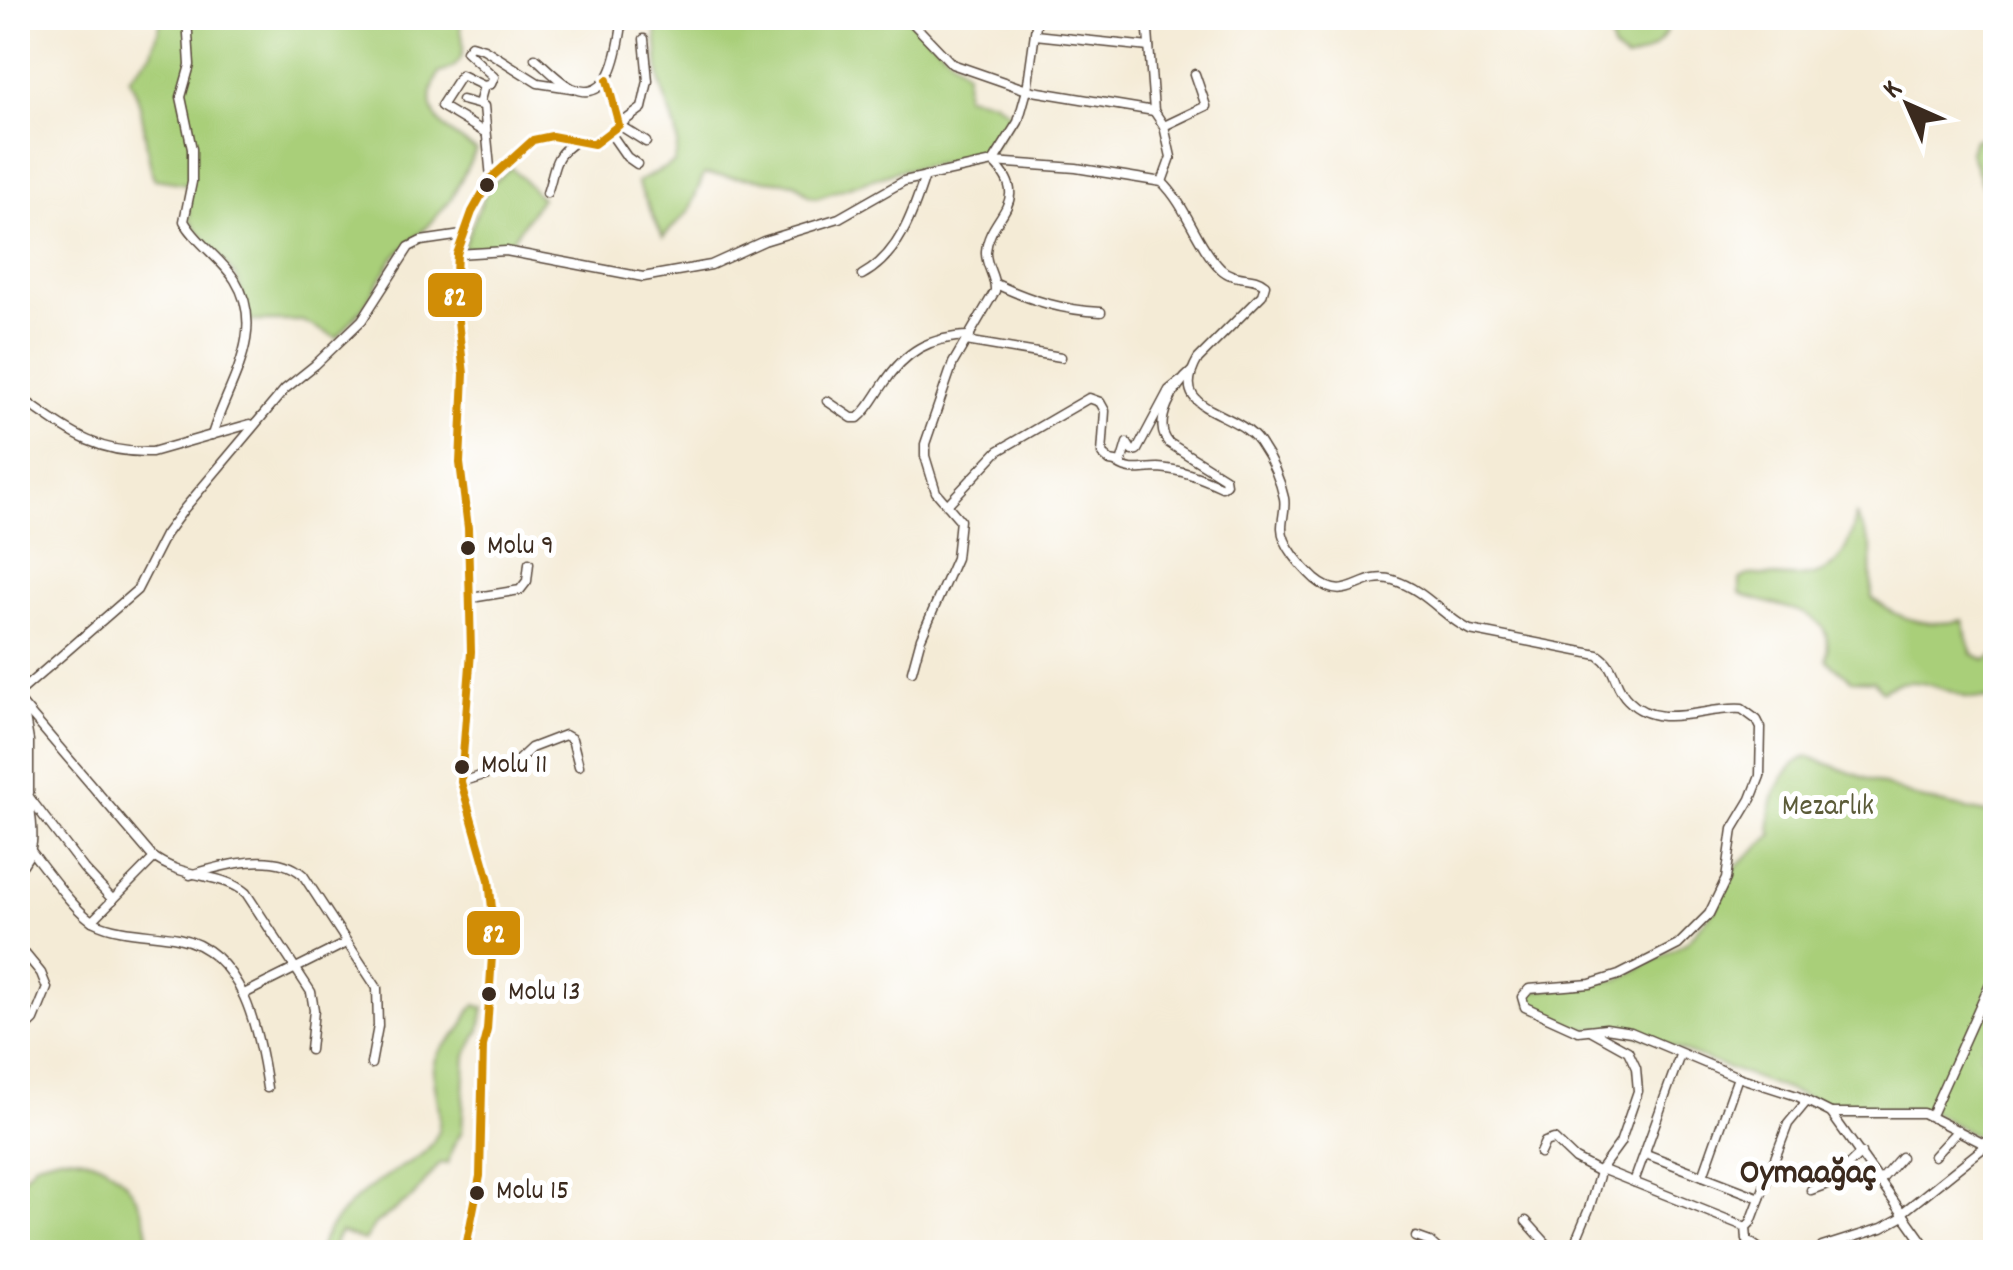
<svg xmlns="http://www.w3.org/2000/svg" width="2013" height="1270" font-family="Dekko,sans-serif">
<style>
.green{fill:#a9cf79;stroke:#727c4c;stroke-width:2.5}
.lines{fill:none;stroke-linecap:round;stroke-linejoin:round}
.minor-casing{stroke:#57473a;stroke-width:11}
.minor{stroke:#fff;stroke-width:8}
.bus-1-casing{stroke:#fff;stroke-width:15}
.bus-1{stroke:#d18d06;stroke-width:8}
.bus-dot{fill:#3b2a1e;stroke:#fff;stroke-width:4}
.labels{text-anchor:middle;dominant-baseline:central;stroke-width:10;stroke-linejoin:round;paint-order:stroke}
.bus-label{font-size:28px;fill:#3b2a1e;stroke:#fff;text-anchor:start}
.park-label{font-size:30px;fill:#5c5c39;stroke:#fff}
.quarter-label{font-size:35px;font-weight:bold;fill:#3b2a1e;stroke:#fff}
.line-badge{stroke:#fff;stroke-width:4}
.badge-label{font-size:28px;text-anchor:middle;font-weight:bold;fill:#fff}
</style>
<rect width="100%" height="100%" fill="#fff"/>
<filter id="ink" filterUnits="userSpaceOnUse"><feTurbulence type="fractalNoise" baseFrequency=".01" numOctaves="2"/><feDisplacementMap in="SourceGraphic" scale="20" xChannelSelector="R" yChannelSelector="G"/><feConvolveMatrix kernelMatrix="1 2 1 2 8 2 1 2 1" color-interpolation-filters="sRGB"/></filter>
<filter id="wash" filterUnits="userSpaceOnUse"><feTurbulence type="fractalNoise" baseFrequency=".0048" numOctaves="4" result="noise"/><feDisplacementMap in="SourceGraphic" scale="40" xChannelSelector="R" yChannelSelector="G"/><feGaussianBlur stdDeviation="2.25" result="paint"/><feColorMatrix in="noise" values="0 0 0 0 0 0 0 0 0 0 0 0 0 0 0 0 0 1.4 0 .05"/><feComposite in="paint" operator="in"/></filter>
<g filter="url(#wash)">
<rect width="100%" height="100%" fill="#f4ebd6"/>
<g class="green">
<path d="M162,18H458C465,42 470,66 439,73C417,114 445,131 476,150L451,199L431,223L393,258L364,306L337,338L302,321H249L237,278L190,221L187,184L154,179C143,146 147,108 129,78L152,52Z"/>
<path d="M655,18H909L966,72L965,96L993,101L1013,115L993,148L984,156L897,171L816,198L808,195L795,183L704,174L689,211L663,237L637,182L674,163C685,131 667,113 661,84C656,63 658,39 655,18Z"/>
<path d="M1606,18H1669C1666,43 1650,54 1626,60L1613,50Z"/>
<polygon points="1988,135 1995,143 1995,205 1982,185 1970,152 1974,140"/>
<polygon points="511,167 541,198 508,245 462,249 488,187"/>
<path d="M1856,516L1871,546L1872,598C1898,620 1929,628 1963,620L1972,654L1986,660L1995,655V699C1985,698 1971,700 1962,696C1938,686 1906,673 1882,691L1874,681L1852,680L1826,660C1839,603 1774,611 1740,593V580C1749,572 1757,575 1770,576C1823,581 1845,571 1856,516Z"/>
<path d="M1809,757L1921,799L1995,815V982L1984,1009L1995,1018L1981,1053C1983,1062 1989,1067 1992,1075C2001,1095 1993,1122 1984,1140L1930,1111L1835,1108L1622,1028L1579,1030L1529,1005L1530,992L1620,979L1687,942L1716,908L1737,865L1773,835C1762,812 1784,761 1809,757Z"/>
<path d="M476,1005L484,1008L480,1030L466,1055L462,1131L453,1146L448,1164L440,1163L413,1197L375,1224L364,1241L340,1232L335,1240L334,1252H318C329,1217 365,1189 396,1170C410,1162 424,1156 433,1142C450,1114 427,1084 436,1059C441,1045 452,1041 460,1030C467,1021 466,1012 476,1005Z"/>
<path d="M59,1156C117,1154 149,1198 149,1252H18V1183L36,1162Z"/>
</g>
</g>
<g filter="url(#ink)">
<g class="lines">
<g class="minor-casing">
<g id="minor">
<path d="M187,18L190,65L181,97L192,149V182L184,221C196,243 221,258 235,280C268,333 227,385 212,435"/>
<polyline points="908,18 952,64 1027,90 1154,111"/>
<polyline points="1147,18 1154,111 1164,126 1171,157 1162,182"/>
<polyline points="1035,35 1149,47"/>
<polyline points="644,39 648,81 642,108 619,125 646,142"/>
<path d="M535,58C546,67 559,82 572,88C614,106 619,43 623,18"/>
<polyline points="484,86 461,75 441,106 486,133"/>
<polyline points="462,100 484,106 491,178"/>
<polyline points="479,104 484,86 491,84 494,77 466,51 471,45 484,49 538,83 571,88"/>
<polyline points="1164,126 1206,106 1195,74"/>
<polyline points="611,134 627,157 637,164"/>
<path d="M547,193C556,168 551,157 576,141"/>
<path d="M457,254L506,251L643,277L711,265L764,241L839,218L904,181L993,162L1076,168L1162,182C1187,206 1196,244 1221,269C1235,282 1253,274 1265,285L1262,295L1198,359C1166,414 1234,407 1259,442C1270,458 1280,479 1284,498C1286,508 1282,518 1282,528C1282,545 1303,568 1315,579C1348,607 1360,570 1393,580C1426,590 1442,616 1470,630L1598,655C1617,667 1613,686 1628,700C1659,732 1705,706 1742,709L1757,720L1761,728L1760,776L1751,799L1733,829L1726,879L1709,914L1678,945L1619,975L1590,984L1529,989L1522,997L1525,1007L1578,1031L1606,1028L1631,1032L1738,1077L1797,1096L1831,1113L1930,1252"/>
<path d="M862,275C899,255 913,213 925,176"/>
<path d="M996,284C1032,301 1062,310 1101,312"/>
<polyline points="966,341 1061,357"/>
<path d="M18,396C65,428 92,454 152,452L250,424"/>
<path d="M827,401L852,418H858C869,409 875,397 883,385C905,351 929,337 970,336"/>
<path d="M1118,464C1132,473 1142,468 1158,468C1180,469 1202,478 1222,487L1226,484L1225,478L1169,443C1151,423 1175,385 1192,371"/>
<polyline points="947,505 998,451 1089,398 1100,402 1105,411 1102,454 1110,461 1121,463 1127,443 1132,451 1137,450 1169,390 1179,382"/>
<polyline points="471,598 520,590 527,581 529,563"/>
<path d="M912,671L921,638L956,558L960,520L936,492L925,456V444L953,363L995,291C996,276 985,266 986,251C989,215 1034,202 993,162L1018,122L1027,90L1037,18"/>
<polyline points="18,691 22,690 137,590 165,535 184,509 285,389 315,365 362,320 409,247 421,241 462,235"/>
<path d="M23,705L151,855C182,880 222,872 246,893L311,992L314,1010L310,1050"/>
<polyline points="23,705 29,741 29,792"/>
<polyline points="18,782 29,792"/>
<polyline points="461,782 512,766 531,748 565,735 572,739 579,766"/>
<polyline points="29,797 84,869 113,900"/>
<path d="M18,835C36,855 73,911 94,922C118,934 152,933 178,938C244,951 259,1033 267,1088"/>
<path d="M18,870C40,849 31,824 29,797"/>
<path d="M190,875C223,865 275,850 303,875L377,988L378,1026L371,1064"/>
<polyline points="92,921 154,858"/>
<polyline points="18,945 41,973 47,988 34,1020 18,1035"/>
<polyline points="244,994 346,943"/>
<polyline points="1831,1113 1923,1113 1996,1150"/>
<polyline points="1931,1115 1996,970"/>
<polyline points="1540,1153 1545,1142 1554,1139 1575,1159 1600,1172"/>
<polyline points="1646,1154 1760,1198"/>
<polyline points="1934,1156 1958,1130"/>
<polyline points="1601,1169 1746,1227 1751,1222 1788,1124 1807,1101"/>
<polyline points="1996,1169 1993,1178 1996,1184"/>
<polyline points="1703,1176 1738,1077"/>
<polyline points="1880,1181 1901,1157"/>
<polyline points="1634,1182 1680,1055"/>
<polyline points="1811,1190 1830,1183 1861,1153"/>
<polyline points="1902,1213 1987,1145 1996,1143"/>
<polyline points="1526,1221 1554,1252"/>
<polyline points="1746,1227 1747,1240 1764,1252"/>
<polyline points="1416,1237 1430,1242 1441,1252"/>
<polyline points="1822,1247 1882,1228 1904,1216"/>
<polyline points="465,1252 480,1176 483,1046 487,1030 494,927 489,880 461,782 471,652 468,528 460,463 464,374 455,294 457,254 472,212 491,178 533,140 552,136 594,144 619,125 607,80"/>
<polyline points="1571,1252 1589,1209 1601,1169 1620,1143 1638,1091 1636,1068 1628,1051 1592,1031"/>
</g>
</g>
<use href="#minor" class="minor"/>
<g class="bus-1-casing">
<polyline id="bus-1" points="465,1252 480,1176 483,1046 487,1030 494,927 489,880 461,782 471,652 468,528 460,463 464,374 455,294 457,254 472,212 491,178 533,140 552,136 594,144 619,125 607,80"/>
</g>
<use href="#bus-1" class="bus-1"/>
</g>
</g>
<g class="bus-dot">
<circle cx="487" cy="185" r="9"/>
<circle cx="468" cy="548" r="9"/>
<circle cx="462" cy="767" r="9"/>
<circle cx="489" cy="994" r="9"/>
<circle cx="477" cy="1193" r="9"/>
</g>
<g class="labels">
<g class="bus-label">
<text x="487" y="548">Molu 9</text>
<text x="481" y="767">Molu 11</text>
<text x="508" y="994">Molu 13</text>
<text x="496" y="1193">Molu 15</text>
</g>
<g class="park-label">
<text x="1828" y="808">Mezarlık</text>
</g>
<g class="quarter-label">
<text x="1808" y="1175">Oymaağaç</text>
</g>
</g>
<g class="line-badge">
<rect x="426" y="271" width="58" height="48" rx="10" fill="#d18d06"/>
<rect x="465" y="909" width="57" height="48" rx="10" fill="#d18d06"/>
</g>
<g class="badge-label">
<text x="455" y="305">82</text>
<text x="494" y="942">82</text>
</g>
<rect width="2013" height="1270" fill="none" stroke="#fff" stroke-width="60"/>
<g transform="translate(1908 105) rotate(315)" stroke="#ffffff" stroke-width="8" paint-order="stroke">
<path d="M0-8L18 38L0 25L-18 38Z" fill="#3b2a1e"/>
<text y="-15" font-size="28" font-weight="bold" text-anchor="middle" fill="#3b2a1e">K</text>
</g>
</svg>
